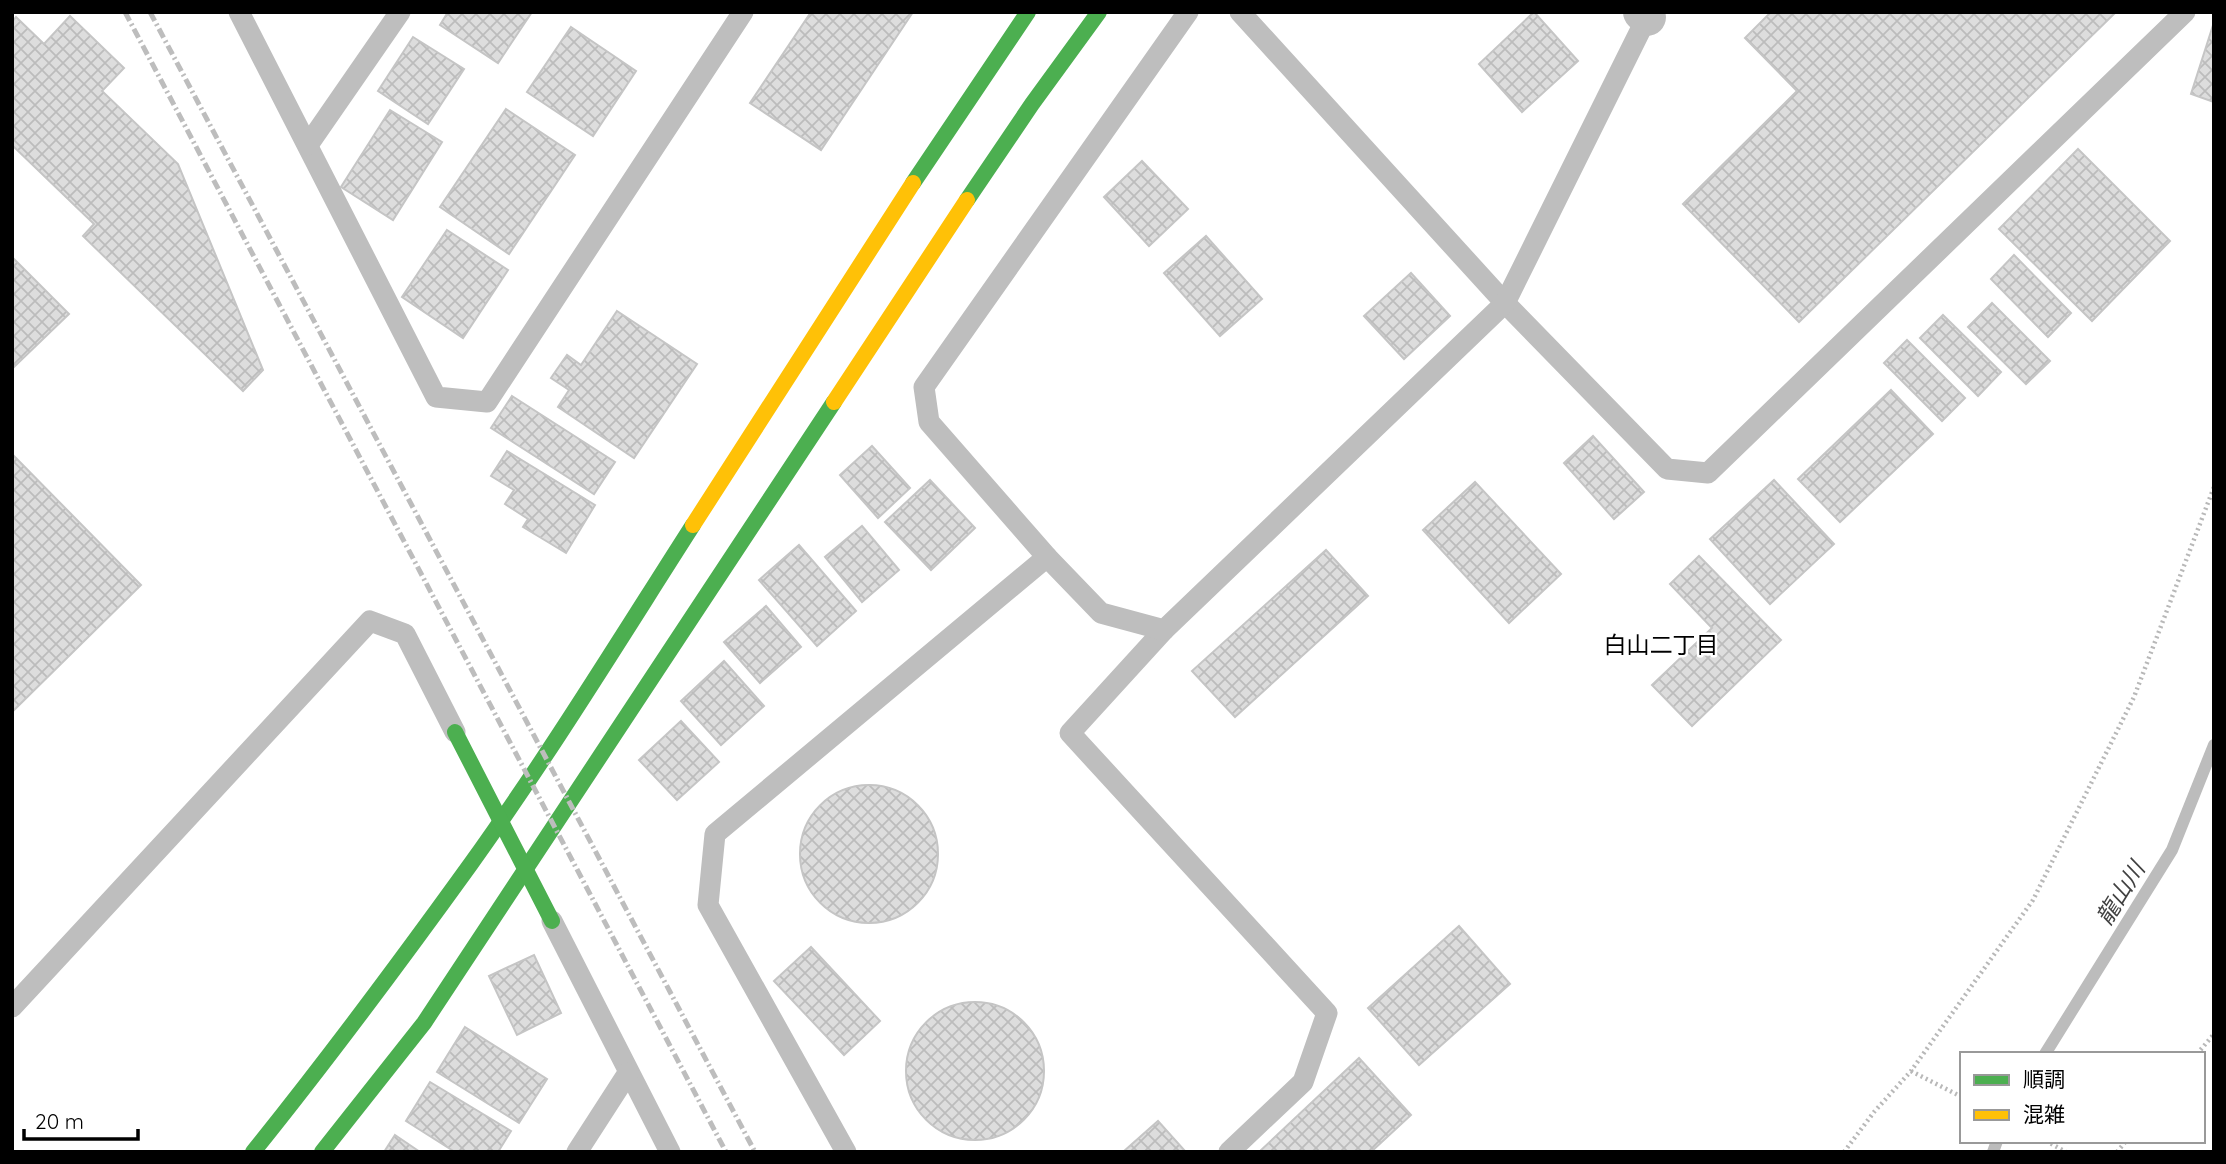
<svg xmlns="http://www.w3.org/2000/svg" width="2226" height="1164" font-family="Quicksand,'Noto Sans JP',sans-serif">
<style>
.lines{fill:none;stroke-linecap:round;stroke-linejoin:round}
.stream{stroke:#bcbcbc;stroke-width:12}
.building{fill:url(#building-cross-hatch);stroke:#c5c5c5;stroke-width:2}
.path{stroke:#b8b8b8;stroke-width:4.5;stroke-dasharray:2 3.5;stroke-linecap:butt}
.lane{stroke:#bebebe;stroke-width:21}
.street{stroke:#bebebe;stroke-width:38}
.fast{stroke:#4caf50;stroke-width:16}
.slow{stroke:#ffc107;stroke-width:16}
.rail{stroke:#bdbdbd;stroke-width:5;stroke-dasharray:10 3.5 2 3.5;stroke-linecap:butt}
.fast-bridge{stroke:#4caf50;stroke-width:16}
.labels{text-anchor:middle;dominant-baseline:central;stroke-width:5;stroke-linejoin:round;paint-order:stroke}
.neighbourhood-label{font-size:23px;fill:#000;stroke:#fff}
.water-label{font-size:23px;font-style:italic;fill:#414141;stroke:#fff}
</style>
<defs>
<pattern id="building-cross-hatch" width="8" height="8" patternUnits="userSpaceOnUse" patternTransform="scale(1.75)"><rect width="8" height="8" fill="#ddd"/><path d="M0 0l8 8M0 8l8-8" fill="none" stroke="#bcbcbc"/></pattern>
</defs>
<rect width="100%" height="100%" fill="#fff"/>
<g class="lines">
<g class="stream">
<polyline points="2045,1054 2172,850 2214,745"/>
<polyline points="1993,1152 1997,1141"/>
</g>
</g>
<g class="building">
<polygon points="448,12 532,12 498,63 440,25"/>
<polygon points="811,12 913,12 821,150 750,103"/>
<polygon points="1534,12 1578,61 1522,112 1479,64"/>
<polygon points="1771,12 2116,12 1799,322 1683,204 1797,91 1745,38"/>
<polygon points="70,16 124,68 102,91 178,164 263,370 243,391 83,236 94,224 12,145 12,22 16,17 44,44"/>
<polygon points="2214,22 2214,102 2191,94"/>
<polygon points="571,27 636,71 593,136 527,92"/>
<polygon points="413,37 464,69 428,124 378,91"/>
<polygon points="506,109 575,155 509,254 440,207"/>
<polygon points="390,110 442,142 393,220 341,187"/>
<polygon points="2078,149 2170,241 2092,321 1999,229"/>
<polygon points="1142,161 1188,209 1149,246 1104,197"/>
<polygon points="447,230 508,270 463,338 402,297"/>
<polygon points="1206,236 1262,299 1220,336 1164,273"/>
<polygon points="2014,255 2071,313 2048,337 1991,279"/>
<polygon points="12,257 69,314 12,369"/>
<polygon points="1411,273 1450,316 1404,359 1364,316"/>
<polygon points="1992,303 2050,361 2026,384 1968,327"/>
<polygon points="617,311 697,364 634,458 558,407 569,390 551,378 567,355 581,365"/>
<polygon points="1943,315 2001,372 1978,396 1920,338"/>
<polygon points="1907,340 1965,398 1942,421 1884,363"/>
<polygon points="1891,390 1933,434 1840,522 1798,479"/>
<polygon points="512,396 615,462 594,494 491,428"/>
<polygon points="1593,436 1644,492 1614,519 1564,463"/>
<polygon points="872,446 910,488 878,518 840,475"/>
<polygon points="507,451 595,505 566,553 523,527 528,519 505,504 514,490 491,476"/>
<polygon points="12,454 141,585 12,712"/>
<polygon points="930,480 975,528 931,570 885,522"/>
<polygon points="1774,480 1834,544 1770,604 1710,539"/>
<polygon points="1475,482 1561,574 1509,623 1423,530"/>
<polygon points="862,526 899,570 862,602 825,557"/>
<polygon points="799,545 856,611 817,646 759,580"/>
<polygon points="1326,550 1368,596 1235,717 1192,671"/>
<polygon points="1699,556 1781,640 1692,726 1652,685 1712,628 1670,584"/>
<polygon points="766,606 801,647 760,683 724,642"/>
<polygon points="724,661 764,706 721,745 681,701"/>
<polygon points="681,721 719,762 677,800 639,760"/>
<circle cx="869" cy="854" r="69"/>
<polygon points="1459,926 1510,984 1419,1065 1368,1008"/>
<polygon points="811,947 880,1021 844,1055 774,981"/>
<polygon points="534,955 561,1013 517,1035 489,976"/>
<circle cx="975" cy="1071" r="69"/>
<polygon points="465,1027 547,1079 519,1123 437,1072"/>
<polygon points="1359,1058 1411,1115 1371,1152 1259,1152"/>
<polygon points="430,1082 511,1131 498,1152 455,1152 406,1121"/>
<polygon points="1158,1121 1185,1151 1123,1152"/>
<polygon points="395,1135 420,1152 384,1152"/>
</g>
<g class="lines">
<g class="path">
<polyline points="2197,1054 2214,1034"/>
<polyline points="1911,1071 1962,1097"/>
<polyline points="2046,1141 2066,1152"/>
<polyline points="1844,1152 1874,1112 1911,1071 2033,900 2134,697 2214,487"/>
<polyline points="2117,1152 2126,1141"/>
</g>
<g class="lane">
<polyline points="239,12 436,397 487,402 743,12"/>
<polyline points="1240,12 1505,303 1667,469 1708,473 2185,12"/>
<polyline points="308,145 400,12"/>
<polyline points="1047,557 929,422 924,387 1188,12"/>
<polyline points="1164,630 1070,733 1327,1013 1303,1082 1229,1152"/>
<polyline points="552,921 670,1152"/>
<polyline points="12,1007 370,621 405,634 455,732"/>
<polyline points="577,1152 628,1073"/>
<polyline points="846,1152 708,905 715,834 1047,557 1101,613 1164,630 1505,303 1647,17 1652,12"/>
</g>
<polyline class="street" points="1642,12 1647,17"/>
<g class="fast">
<polyline points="913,183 1028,12"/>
<polyline points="967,200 1032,104 1099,12"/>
<path d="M253,1152C328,1059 400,962 470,865C549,755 620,639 693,525"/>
<polyline points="322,1152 424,1023 834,402"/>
</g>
<g class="slow">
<polyline points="834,402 967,200"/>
<polyline points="693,525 913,183"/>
</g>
<g class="rail">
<polyline points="125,12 726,1152"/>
<polyline points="150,12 755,1152"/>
</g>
<polyline class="fast-bridge" points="455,732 552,921"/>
</g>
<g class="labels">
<g class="neighbourhood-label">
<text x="1661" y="644">白山二丁目</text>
</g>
<g class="water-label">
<text transform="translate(2120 893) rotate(-58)">龍山川</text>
</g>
</g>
<rect width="2226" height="1164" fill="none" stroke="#000000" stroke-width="28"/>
<rect x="1960" y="1052" width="245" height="91" fill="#ffffff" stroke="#999999" stroke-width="2"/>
<rect x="1974" y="1075" width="35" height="10" fill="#4caf50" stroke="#999999" stroke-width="2"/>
<text x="2023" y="1087" font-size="21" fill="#000000">順調</text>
<rect x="1974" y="1110" width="35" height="10" fill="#ffc107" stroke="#999999" stroke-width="2"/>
<text x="2023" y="1122" font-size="21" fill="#000000">混雑</text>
<path d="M24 1129v10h114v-10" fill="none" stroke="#000000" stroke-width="3.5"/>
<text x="35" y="1129" font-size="21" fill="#000000" stroke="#ffffff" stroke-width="5" paint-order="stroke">20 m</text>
</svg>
